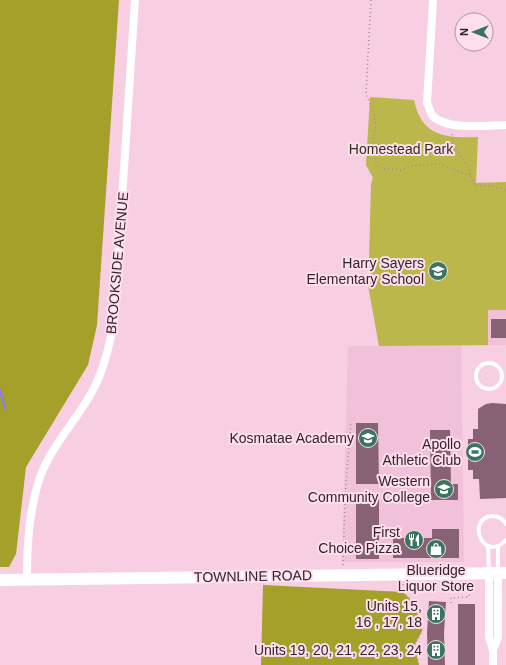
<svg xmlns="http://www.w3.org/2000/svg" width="506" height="665" font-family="Arial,sans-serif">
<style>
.built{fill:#f1c1d9}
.green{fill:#bbb74a}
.forest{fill:#a4a02a}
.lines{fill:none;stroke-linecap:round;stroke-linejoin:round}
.stream{stroke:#8e7df0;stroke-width:2.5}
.building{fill:#866274}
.path{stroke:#a88a98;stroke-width:1.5;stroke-dasharray:1 3;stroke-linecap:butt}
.lane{stroke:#fff;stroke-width:4}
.street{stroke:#fff;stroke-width:8}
.secondary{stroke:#fff;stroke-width:12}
.labels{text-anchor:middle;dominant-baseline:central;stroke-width:4;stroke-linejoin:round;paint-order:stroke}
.park-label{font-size:14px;fill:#313118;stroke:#ffdeed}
.street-label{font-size:14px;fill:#33242b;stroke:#ffdeed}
.poi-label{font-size:14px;fill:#33242b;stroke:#ffdeed;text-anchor:end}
</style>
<rect width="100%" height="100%" fill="#f7cee2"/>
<polygon class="built" points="506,182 506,345 461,346 464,562 342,562 348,346 379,346 368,285 372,279 369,264 371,184"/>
<path class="green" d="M370,97L414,100C422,137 445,138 478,137L476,183L506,182V310H488V345L379,346L368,285L372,279L369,264L371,184L373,178L366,165Z"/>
<g class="forest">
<polygon points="0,0 119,0 97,325 88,365 26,467 16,554 9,567 0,567"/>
<polygon points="263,585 403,592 417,606 422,631 414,646 419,665 261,665"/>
</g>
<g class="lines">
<polyline class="stream" points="0,390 5,408"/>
</g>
<g class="building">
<rect x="491" y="319" width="15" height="19"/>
<polygon points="492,403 506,404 506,498 480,499 479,479 473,479 473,470 468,470 468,439 473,439 473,429 478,429 478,409 486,404"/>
<polygon points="356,423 378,423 379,484 356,484"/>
<polygon points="430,430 450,430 451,484 458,484 458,500 431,500"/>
<rect x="356" y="499" width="23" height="60"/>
<polygon points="432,529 459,529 459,558 393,558 393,538 432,538"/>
<polygon points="429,601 446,602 444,633 445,665 428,665 427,633"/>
<rect x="458" y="604" width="17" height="61"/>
</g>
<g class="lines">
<g class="path">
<path d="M371,0L366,93C369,102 374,111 375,120C376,125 375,130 374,135C372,146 373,160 379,168L401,170L411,166L440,164L471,176L468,167L453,145L452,133"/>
<polyline points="471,176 474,185 490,186 506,190"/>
<polyline points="343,565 345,495 351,421"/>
<polyline points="403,584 403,592 417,606 422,631 414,646 419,665"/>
<polyline points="451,603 451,598 469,597 469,590"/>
</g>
<g class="lane">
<circle cx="489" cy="376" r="13"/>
<path d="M506,524C503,519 498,516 492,516C465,519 484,564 506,540"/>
<polyline points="488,546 489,572"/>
<polyline points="498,546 498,572"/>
</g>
<g class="street">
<path d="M433,0L427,103C429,106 430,112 432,115C446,131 487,125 506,125"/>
<polyline points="489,573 489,637 493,650 493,665"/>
<path d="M27,579C27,544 29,510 40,477C52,444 79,418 94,388C105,367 110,343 114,321L135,0"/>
<polyline points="493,650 498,637 498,573"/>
</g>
<polyline class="secondary" points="0,580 506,573"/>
</g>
<defs>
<g id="school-disc" transform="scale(1)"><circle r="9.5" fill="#39755f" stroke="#ffdeed"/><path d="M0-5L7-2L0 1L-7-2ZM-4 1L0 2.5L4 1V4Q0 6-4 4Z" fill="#fff"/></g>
<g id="university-disc" transform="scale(1)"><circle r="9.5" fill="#39755f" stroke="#ffdeed"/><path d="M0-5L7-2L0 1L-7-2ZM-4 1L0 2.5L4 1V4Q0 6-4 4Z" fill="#fff"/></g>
<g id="stadium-disc" transform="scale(1)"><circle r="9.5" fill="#39755f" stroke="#ffdeed"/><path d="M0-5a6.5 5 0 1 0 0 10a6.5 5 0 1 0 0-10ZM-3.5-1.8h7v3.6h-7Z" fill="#fff"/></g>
<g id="restaurant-disc" transform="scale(1)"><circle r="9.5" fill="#39755f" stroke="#ffdeed"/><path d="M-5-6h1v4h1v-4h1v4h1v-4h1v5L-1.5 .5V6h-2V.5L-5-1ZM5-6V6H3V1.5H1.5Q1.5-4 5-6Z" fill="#fff"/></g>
<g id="shop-disc" transform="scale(1)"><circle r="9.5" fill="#39755f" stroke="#ffdeed"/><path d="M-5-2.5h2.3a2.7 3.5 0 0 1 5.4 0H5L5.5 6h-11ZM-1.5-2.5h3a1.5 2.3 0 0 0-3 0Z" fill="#fff"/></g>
<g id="building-disc" transform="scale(1)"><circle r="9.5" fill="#39755f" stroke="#ffdeed"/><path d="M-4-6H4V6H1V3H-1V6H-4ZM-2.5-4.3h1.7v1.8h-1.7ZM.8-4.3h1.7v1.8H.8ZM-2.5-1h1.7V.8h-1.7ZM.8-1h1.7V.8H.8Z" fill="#fff"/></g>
</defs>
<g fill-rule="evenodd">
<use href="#school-disc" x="438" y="271"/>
<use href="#university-disc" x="368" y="438"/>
<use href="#stadium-disc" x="475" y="452"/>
<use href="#university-disc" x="444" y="489"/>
<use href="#restaurant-disc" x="414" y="540"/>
<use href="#shop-disc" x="436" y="549"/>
<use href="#building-disc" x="436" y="614"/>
<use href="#building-disc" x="436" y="650"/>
</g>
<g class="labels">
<g class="park-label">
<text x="401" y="149">Homestead Park</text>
</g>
<g class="street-label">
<text transform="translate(117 263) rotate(-85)">BROOKSIDE AVENUE</text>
<text transform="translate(253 576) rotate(-1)">TOWNLINE ROAD</text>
</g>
<g class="poi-label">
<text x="424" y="263">Harry Sayers<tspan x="424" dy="16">Elementary School</tspan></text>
<text x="354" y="438">Kosmatae Academy</text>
<text x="461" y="444">Apollo<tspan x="461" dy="16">Athletic Club</tspan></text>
<text x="430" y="481">Western<tspan x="430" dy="16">Community College</tspan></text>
<text x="400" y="532">First<tspan x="400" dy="16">Choice Pizza</tspan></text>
<text x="436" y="570" text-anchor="middle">Blueridge<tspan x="436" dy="16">Liquor Store</tspan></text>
<text x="422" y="606">Units 15,<tspan x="422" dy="16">16 , 17, 18</tspan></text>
<text x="422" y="650">Units 19, 20, 21, 22, 23, 24</text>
</g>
</g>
<g transform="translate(474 32) rotate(270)"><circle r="19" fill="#ffdeed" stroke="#ad949f"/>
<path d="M0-3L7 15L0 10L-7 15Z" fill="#39755f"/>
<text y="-6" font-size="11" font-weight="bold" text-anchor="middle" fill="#33242b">N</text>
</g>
</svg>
